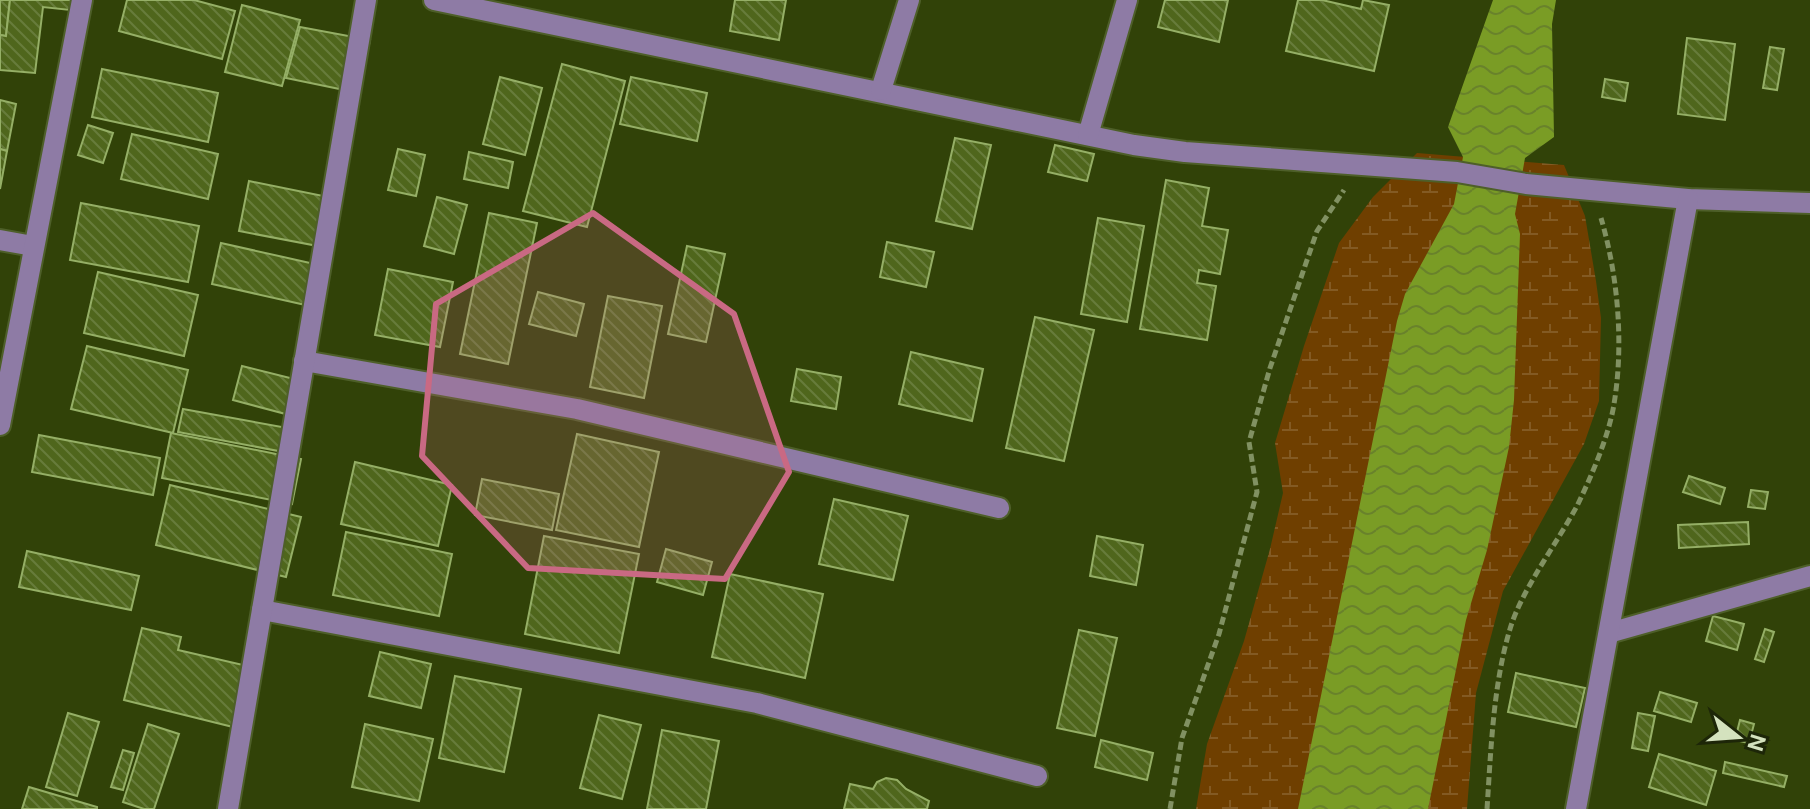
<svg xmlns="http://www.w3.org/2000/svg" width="1810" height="809" font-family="'DM Sans',sans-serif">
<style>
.wetland{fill:url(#wetland-marsh)}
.water{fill:url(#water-waves)}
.building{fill:url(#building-back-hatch);stroke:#95af66;stroke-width:2}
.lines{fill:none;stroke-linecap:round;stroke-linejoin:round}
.minor-casing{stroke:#4e5f29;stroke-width:24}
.path{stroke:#819162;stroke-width:5;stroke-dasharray:8 4;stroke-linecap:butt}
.minor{stroke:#8e7ba5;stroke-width:20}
.marked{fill:#c96983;fill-opacity:0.2;stroke:#c96983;stroke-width:6;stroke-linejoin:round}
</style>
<defs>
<pattern id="wetland-marsh" width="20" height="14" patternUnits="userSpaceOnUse" patternTransform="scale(2)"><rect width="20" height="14" fill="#6f3f00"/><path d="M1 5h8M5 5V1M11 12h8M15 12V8" fill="none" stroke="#835a23"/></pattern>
<pattern id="water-waves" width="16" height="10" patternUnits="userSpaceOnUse" patternTransform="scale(2)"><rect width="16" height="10" fill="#7a9c25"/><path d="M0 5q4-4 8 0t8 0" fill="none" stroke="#69822b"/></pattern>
<pattern id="building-back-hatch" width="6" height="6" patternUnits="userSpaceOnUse" patternTransform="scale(2)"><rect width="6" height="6" fill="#4f661c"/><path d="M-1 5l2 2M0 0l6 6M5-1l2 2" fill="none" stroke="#677c3b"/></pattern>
</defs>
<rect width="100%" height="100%" fill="#314208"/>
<polygon class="wetland" points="1417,153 1564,165 1585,216 1596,281 1601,318 1599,401 1584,444 1503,591 1476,693 1467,809 1196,809 1207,744 1244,641 1270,549 1283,493 1275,443 1304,346 1339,243 1373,197"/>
<polygon class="water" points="1493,0 1556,0 1552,24 1554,137 1525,158 1515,214 1520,234 1514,400 1509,447 1487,550 1466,620 1428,809 1298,809 1397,321 1405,294 1454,204 1463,157 1448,127"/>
<g class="building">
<polygon points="0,0 10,0 6,36 0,35"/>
<polygon points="10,0 71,0 70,10 43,7 35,73 0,70 0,35 6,36"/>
<polygon points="127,0 194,0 235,11 222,59 119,31"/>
<polygon points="735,0 786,0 779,40 730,31"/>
<polygon points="1165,0 1228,0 1219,42 1158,27"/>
<polygon points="1298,0 1322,0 1361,9 1363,0 1389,5 1374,71 1286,51"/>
<polygon points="242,5 300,20 282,86 225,72"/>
<polygon points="300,27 370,40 359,93 286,78"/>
<polygon points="1687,38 1735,44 1725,120 1678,114"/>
<polygon points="1770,47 1784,49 1777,90 1763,88"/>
<polygon points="562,64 625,81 587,227 523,211"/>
<polygon points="102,69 218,93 208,142 92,117"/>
<polygon points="500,77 542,88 525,155 483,144"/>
<polygon points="631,77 707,93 697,141 620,124"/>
<polygon points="1605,79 1628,83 1625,101 1602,97"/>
<polygon points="0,100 16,104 7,151 0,149"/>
<polygon points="88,125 113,133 103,163 78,155"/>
<polygon points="132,134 218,154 208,199 121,179"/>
<polygon points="955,138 991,145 972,229 936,221"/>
<polygon points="1055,145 1094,154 1087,181 1048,172"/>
<polygon points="0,149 7,151 0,189"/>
<polygon points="398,149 425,155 416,196 388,190"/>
<polygon points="469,152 513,162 508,188 464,179"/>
<polygon points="1166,180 1209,188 1202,226 1228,230 1220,274 1199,270 1197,283 1216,286 1207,340 1140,329"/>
<polygon points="249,181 333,198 323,247 239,231"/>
<polygon points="437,197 467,205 454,254 424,246"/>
<polygon points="81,203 199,226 188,282 70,260"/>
<polygon points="489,213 537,223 508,364 460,354"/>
<polygon points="1098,218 1144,226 1127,322 1081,314"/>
<polygon points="887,242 934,252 926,287 880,277"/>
<polygon points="221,243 319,265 310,306 212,284"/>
<polygon points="687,246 725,254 706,342 668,334"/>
<polygon points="388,269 453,282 440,347 375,335"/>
<polygon points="98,272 198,295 184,356 84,333"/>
<polygon points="538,292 584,304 576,336 529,324"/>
<polygon points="608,296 662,306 644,398 590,387"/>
<polygon points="1035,317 1094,330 1064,461 1006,448"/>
<polygon points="87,346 188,370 173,433 71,409"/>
<polygon points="911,352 983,369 972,421 899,404"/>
<polygon points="242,366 302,381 293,416 233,400"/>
<polygon points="797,369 841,377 836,409 791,401"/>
<polygon points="183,409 293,429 289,453 178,432"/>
<polygon points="171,433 301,459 292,504 162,478"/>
<polygon points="577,434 659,452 639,547 556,530"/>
<polygon points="39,435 160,458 153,495 32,472"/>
<polygon points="355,462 452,485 438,546 341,524"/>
<polygon points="1689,476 1725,488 1720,504 1683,492"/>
<polygon points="482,479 559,494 552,530 475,515"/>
<polygon points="170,485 301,517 286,577 156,545"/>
<polygon points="1751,490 1768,492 1765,509 1748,507"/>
<polygon points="834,499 908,516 893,580 819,564"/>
<polygon points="1748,522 1749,544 1679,548 1678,525"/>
<polygon points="346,532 452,554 439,616 333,595"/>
<polygon points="544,536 639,554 619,653 525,634"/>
<polygon points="1097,536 1143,545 1136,585 1090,576"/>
<polygon points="666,549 712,562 703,595 657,582"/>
<polygon points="27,551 139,576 131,610 19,587"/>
<polygon points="730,574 823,594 805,678 712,657"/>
<polygon points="1713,616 1744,624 1737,650 1706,641"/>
<polygon points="142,628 181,637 178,650 256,668 241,729 124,700"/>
<polygon points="1765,629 1774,632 1764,662 1755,659"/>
<polygon points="1079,630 1117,638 1095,736 1057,728"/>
<polygon points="380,652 431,664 421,708 369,696"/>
<polygon points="1516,673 1585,688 1576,727 1508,712"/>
<polygon points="455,676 521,689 504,772 439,758"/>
<polygon points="1660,692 1697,703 1691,722 1654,711"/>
<polygon points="68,713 99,722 77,796 46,787"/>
<polygon points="1638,713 1655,716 1648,751 1632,748"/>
<polygon points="599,715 641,725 622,799 580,788"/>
<polygon points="1740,720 1754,724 1749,743 1735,740"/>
<polygon points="148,724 179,734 154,809 144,809 123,802"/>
<polygon points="365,724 433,739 419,801 352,787"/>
<polygon points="662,730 719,741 706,809 647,809"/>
<polygon points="1101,740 1153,753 1147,780 1095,767"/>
<polygon points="123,750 134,753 123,790 111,787"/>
<polygon points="1659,754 1716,771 1706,805 1649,787"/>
<polygon points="1725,762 1787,776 1784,787 1723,773"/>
<polygon points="886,778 897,780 906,789 929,801 927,809 844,809 850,784 873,789 877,782"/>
<polygon points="29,787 97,807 97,809 22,809"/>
</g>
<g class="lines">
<g class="minor-casing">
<g id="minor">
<polyline points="434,0 1134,145 1185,152 1457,172 1526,184 1688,199 1810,203"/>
<polyline points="881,90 909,0"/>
<polyline points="1088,135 1127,0"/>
<polyline points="0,240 33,246"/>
<polyline points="304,361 577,409 999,508"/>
<polyline points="0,425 82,0"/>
<polyline points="262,610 757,703 1037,776"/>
<polyline points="1609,633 1810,576"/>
<polyline points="228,809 366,0"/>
<polyline points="1576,809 1688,199"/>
</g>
</g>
<g class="path">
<polyline points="1170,809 1182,738 1219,634 1257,492 1249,442 1270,368 1317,231 1344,190"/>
<path d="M1487,809C1491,750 1493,685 1510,629C1521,591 1557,543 1577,506C1591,477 1609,436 1614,404C1624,344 1618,276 1601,218"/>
</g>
<use href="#minor" class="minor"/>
</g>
<path class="marked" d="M593,213L734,314L789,472L725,579L528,568L422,456L436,304Z"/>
<g transform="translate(1738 737) rotate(107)" stroke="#1d2608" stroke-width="6" paint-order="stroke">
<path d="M0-6L14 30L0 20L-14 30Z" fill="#d4e2be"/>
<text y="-12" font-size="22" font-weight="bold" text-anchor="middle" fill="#d4e2be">N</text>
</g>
</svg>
